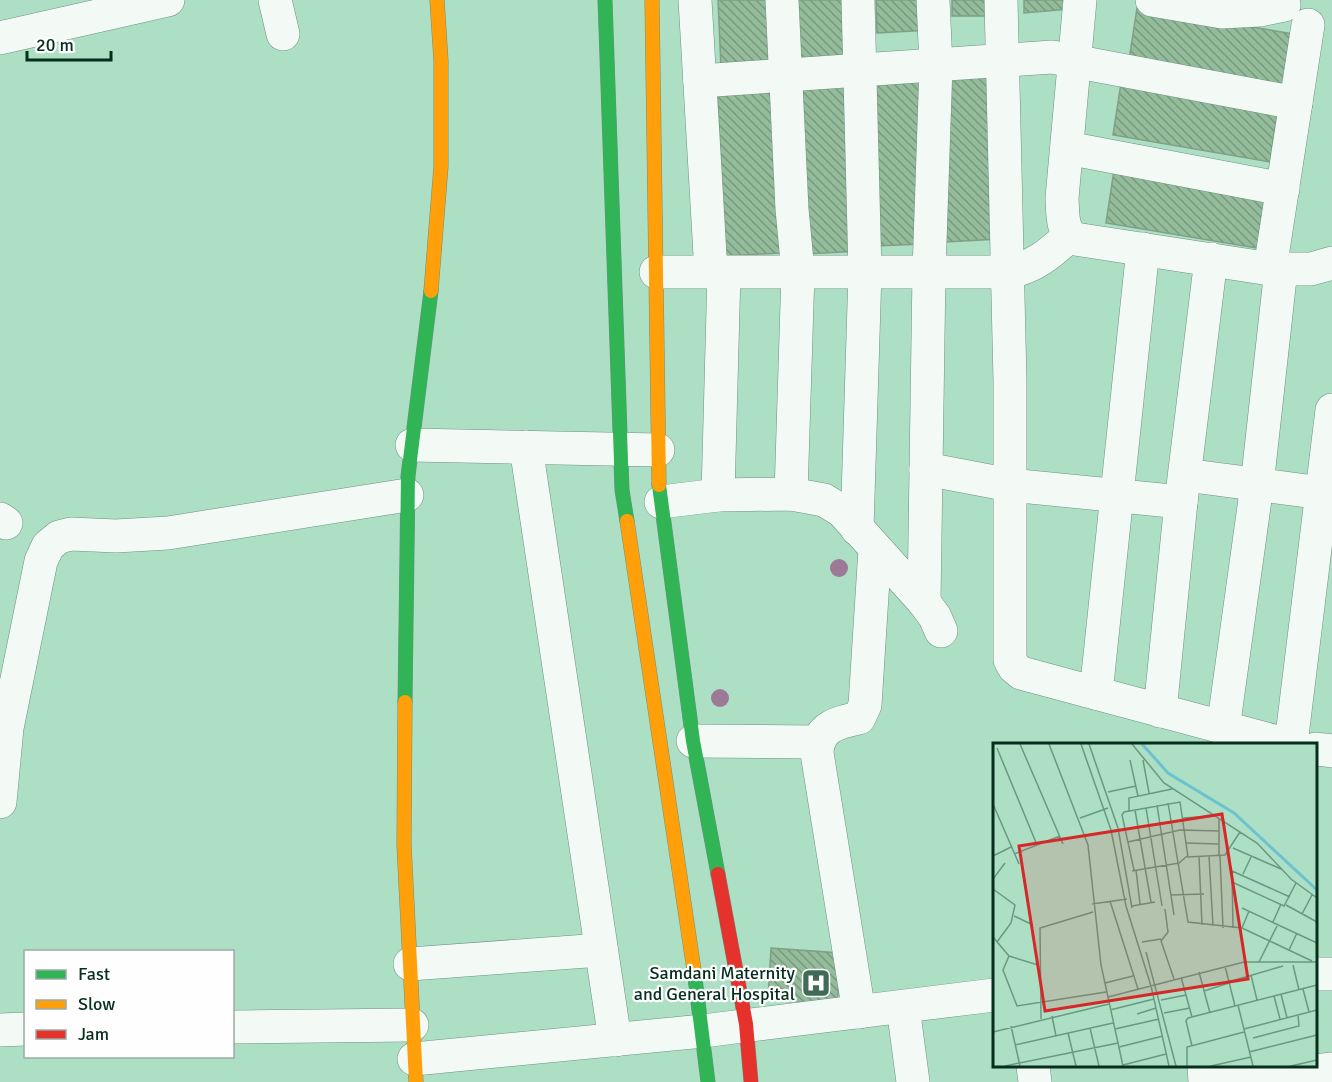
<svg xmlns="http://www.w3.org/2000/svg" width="1332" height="1082" font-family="Signika,sans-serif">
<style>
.building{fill:url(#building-back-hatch);stroke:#7f9f87;stroke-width:1.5}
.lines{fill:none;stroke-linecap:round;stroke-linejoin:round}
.street-casing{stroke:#6d917f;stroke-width:34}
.fast-casing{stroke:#6d917f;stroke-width:15}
.slow-casing{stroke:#6d917f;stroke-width:15}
.jam-casing{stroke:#6d917f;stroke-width:15}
.street{stroke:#f3faf6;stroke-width:33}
.fast{stroke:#30b455;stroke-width:14}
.slow{stroke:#ff9f0a;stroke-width:14}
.jam{stroke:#e5322d;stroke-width:14}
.tree{fill:#9b7997}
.labels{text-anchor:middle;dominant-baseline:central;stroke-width:4.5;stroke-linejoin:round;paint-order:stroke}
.poi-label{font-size:18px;fill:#052e1c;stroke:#fefefe;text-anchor:end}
.inset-river{fill:none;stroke:#6dc2cf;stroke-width:3}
.inset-road{fill:none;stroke:#6a9881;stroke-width:1.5}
.view{fill:#d62828;fill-opacity:0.15;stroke:#d62828;stroke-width:3}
.inset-edge{fill:none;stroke:#052e1c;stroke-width:3}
</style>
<defs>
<pattern id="building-back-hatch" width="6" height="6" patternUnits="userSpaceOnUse" patternTransform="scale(1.5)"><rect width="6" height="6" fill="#94bc9b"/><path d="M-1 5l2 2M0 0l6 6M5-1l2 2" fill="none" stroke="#77997e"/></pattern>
</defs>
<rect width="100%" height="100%" fill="#addfc5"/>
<g class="building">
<polygon points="718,0 772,0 776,65 721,68"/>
<polygon points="797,0 852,0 855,63 801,66"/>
<polygon points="876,0 929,0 931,30 877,33"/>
<rect x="952" y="0" width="44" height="16"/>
<polygon points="1024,0 1069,0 1069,9 1024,13"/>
<polygon points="1137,8 1294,34 1285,86 1129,60"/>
<polygon points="992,70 1000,239 945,242 944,78"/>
<polygon points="922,74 922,244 875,246 867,77"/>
<polygon points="852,82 860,251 805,254 797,84"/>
<polygon points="1121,83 1278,109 1270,162 1113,135"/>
<polygon points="771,84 780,253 725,256 717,86"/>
<polygon points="1114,170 1271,196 1262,249 1106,223"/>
<polygon points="771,948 841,953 837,1005 768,1000"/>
</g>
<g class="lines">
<g class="street-casing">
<g id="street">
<polyline points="275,0 283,34"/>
<polyline points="695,0 711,272"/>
<polyline points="782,0 792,209 798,272 791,494"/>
<polyline points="1001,0 1010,381 1010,660 1014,667 1021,673 1285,744"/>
<path d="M1080,0L1062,198C1063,213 1061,231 1075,239L1270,269H1311L1332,263"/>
<polyline points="1152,0 1222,12 1260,10 1284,5"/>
<polyline points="0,38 168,0"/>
<polyline points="700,81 1052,57 1296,103"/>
<polyline points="1067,148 1283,189"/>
<polyline points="1270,269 1308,25"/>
<path d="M656,272H1008C1033,268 1051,253 1069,236"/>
<polyline points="412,445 658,450"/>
<polyline points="526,447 615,1040"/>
<polyline points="926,469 1010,485 1181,502"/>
<polyline points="1185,475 1322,493"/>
<polyline points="718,495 724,272"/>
<polyline points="661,502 718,495 791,494 824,500 842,511 924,602 935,617 941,631"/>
<polyline points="0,519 6,523"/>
<polyline points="857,529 865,272 858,0"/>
<polyline points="924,602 929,272 936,65 933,0"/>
<polyline points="1096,693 1143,249"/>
<polyline points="1160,711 1181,502 1211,259"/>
<polyline points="1223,729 1257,485 1281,269"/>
<polyline points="693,741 817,742"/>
<polyline points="1291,744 1332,410"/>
<polyline points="1316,749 1332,751"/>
<polyline points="0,802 7,728 41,561 48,546 59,537 71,534 116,536 168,533 407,495"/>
<polyline points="410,964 601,950"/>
<polyline points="1316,974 1332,974"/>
<polyline points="903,1007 913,1082"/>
<path d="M859,1012L817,753C818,727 836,723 859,718L865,705L875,549"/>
<polyline points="232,1027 412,1025"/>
<polyline points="0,1030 26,1029"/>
<polyline points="414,1059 703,1031 994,995"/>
<polyline points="1033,1066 1035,1082"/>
<polyline points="1204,1066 1205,1082"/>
<polyline points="1225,1082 1332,1069"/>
</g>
</g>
<g class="fast-casing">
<g id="fast">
<polyline points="605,0 622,490 627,521"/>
<polyline points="659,485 693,741 718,874"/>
<polyline points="405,702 408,476 431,291"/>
<polyline points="694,970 708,1082"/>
</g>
</g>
<g class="slow-casing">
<g id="slow">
<polyline points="652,0 659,485"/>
<polyline points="431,291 441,166 441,61 437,0"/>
<polyline points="627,521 694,970"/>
<polyline points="405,702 404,845 416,1082"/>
</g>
</g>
<g class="jam-casing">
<polyline id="jam" points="718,874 746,1024 751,1082"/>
</g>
<use href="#street" class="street"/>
<use href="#fast" class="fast"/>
<use href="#slow" class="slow"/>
<use href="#jam" class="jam"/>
</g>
<g class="tree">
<circle cx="839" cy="568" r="9"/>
<circle cx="720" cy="698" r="9"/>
</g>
<defs>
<g id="hospital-square" transform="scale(1.5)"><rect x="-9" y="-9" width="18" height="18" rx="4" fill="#406c57" stroke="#fefefe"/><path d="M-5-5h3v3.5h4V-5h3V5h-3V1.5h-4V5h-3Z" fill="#fff"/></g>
</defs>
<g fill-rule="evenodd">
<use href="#hospital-square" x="816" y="983"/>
</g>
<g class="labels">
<g class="poi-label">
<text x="795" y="973">Samdani Maternity<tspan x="795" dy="21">and General Hospital</tspan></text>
</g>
</g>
<g transform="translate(993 743)">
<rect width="324" height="324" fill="#addfc5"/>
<path class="inset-river" d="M149,1L175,30L241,70L324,147"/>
<path class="inset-road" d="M27,1L70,101M56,1L95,102L108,222L130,323M88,1L118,87L133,163L158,243L176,323M96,1L125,85L139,165M139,1L171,40L264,100L298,136L324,155M4,5L44,102M137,17L145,53M150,17L156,50M115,49L143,43M175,60L195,179L249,185L256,168M0,61L26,121M164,62L181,172M153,65L169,163M142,67L158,159M136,68V55L179,46M87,75L115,65M190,75L221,73M226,75V113M135,99L187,87L226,88M192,100L226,101M240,105L288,126M21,111L67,93M0,113L18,104M206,113L209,182M216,113L220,183M227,113L230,185M141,127L129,72L131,69L187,59L195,114L232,112L247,89M143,127L147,161M139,128L186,120L194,113M250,131L258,114M0,136L12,120M239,139L291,163L303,140M0,146L22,162L18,180L4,199M178,152L211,151M117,158L145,246M99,161L134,156M293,162L324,179M139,163L162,159M249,165L324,200M172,166L175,189L168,198L181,236M309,171L319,152M21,173L40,182M280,179L288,161M240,185L239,128L297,154M249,185L319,218M0,194L16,213L45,222M149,199L168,196M296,207L304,190M153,209L183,323M16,213L10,227L24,263L113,249M266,219L285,181M300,222L306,247M232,223L242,263M206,229L217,270M258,232L264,257M188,234L199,274M235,239L290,223M112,240L140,233M310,246L316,269M211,248L236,240M288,251L294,275M281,253L287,276M115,254L251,219H324M168,257L193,252M245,262L260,323M117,267L161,256M171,270L197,265M144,271L163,265M59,273L63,293M48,276L47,185L100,169M18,283L27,323M97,285L106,323M122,286L166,276M251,286L324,267M0,289L116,261M75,290L83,323M260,295L306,283L305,272M22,302L120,280M199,303L193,278L195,275L324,242M126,304L170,293M256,309L324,292M130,322L173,311M12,323L125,300M194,323V304L251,289M218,323L258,314M298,323L324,317"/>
<path class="view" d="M229,71L255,236L52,268L26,103Z"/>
<rect width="324" height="324" class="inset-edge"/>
</g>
<rect x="24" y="950" width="210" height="108" fill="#fefefe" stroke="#9aaba4" stroke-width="1.5"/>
<rect x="36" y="970" width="30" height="9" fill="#30b455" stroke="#9aaba4" stroke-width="1.5"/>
<text x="78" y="980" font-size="18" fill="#052e1c">Fast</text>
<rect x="36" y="1000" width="30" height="9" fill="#ff9f0a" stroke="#9aaba4" stroke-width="1.5"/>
<text x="78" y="1010" font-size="18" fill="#052e1c">Slow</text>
<rect x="36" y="1030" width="30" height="9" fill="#e5322d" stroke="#9aaba4" stroke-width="1.5"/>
<text x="78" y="1040" font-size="18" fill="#052e1c">Jam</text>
<path d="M27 51v9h84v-9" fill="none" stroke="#052e1c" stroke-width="3"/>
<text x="36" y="51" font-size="18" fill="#052e1c" stroke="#fefefe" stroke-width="4.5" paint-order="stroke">20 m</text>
</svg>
